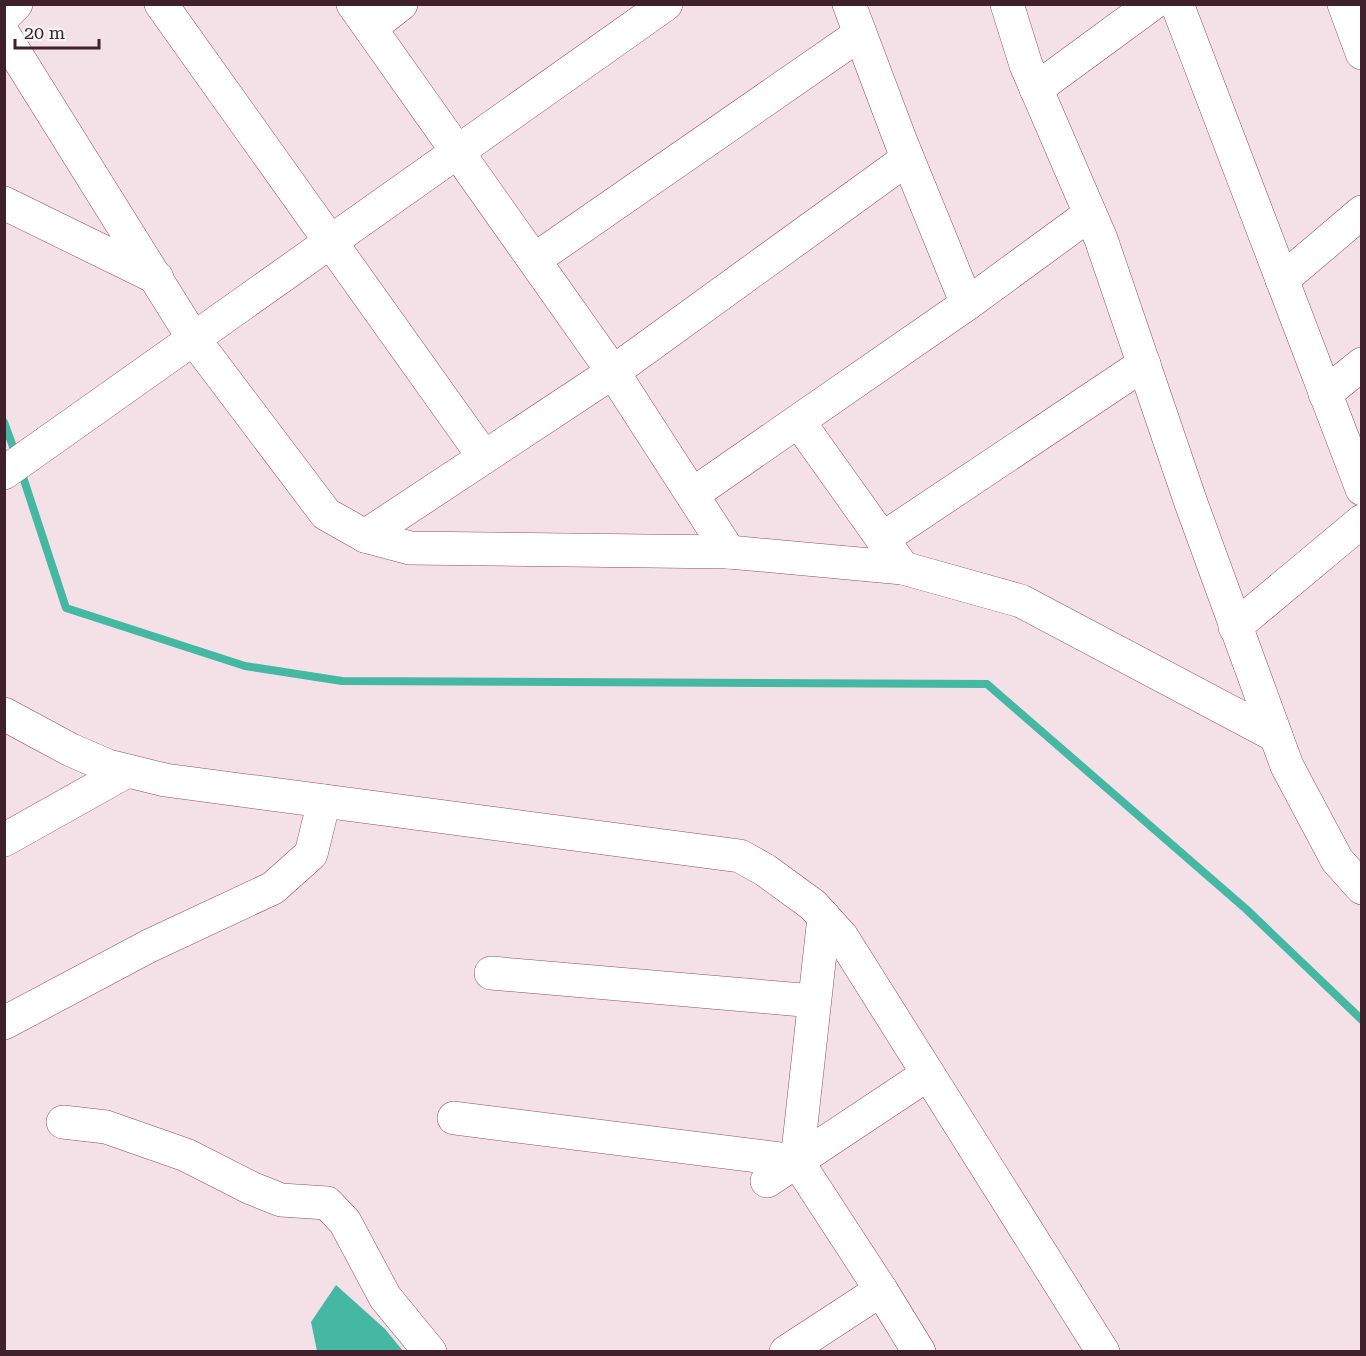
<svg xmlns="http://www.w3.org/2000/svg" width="1366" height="1356" font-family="'Roboto Serif',serif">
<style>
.water{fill:#44b8a2}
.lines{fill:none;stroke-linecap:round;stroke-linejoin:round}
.stream{stroke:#44b8a2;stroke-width:8}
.minor-casing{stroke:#954a66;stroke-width:34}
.minor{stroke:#fff;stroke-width:33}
</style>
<rect width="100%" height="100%" fill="#f4e1e7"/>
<polygon class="water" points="336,1285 385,1329 403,1351 317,1351 311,1322"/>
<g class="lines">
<g class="stream">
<polyline points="4,422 16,455"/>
<polyline points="21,471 66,608 245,666 342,681 987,684 1246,909 1362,1020"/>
</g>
<g class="minor-casing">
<g id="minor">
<polyline points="161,4 484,457"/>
<polyline points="353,4 613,372 729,552"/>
<polyline points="1007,4 1026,65 1101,239 1191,503 1287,766 1337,860 1362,888"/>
<polyline points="1177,4 1362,489"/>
<polyline points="1344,4 1362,53"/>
<polyline points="4,16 16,4"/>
<polyline points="370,28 401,4"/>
<polyline points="4,35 193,338 326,514 365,536 410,548 729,552 903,568"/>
<polyline points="1036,89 1152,4"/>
<polyline points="4,203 157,278"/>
<polyline points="534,260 860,34"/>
<polyline points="1282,280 1362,212"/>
<polyline points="967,304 1090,214"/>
<polyline points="1325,394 1362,364"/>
<polyline points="799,422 903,568 1021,601 1276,736"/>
<polyline points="4,473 666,4"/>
<polyline points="693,494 967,304 901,142 849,4"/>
<polyline points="365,536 613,372 907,159"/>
<polyline points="882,539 1144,364"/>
<polyline points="1235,627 1362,521"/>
<polyline points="4,714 71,750 108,766 165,780 740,856 765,870 813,905 842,937 1103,1352"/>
<polyline points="4,840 127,771"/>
<polyline points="824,917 797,1161 881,1290 919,1352"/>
<polyline points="491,973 814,1001"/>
<polyline points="4,1023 149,946 273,888 311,854 324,801"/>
<polyline points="454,1118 797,1161"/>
<polyline points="63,1122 106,1127 186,1155 251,1188 281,1200 327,1203 345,1222 385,1297 430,1352"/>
<polyline points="767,1181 928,1074"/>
<polyline points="786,1352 881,1290"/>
</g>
</g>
<use href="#minor" class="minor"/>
</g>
<rect width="1366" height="1356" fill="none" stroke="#40202b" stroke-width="12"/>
<path d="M15 39v9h84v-9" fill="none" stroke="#40202b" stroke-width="3"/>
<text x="24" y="39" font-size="18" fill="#40202b" stroke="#f4f4f4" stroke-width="4.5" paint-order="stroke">20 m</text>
</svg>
